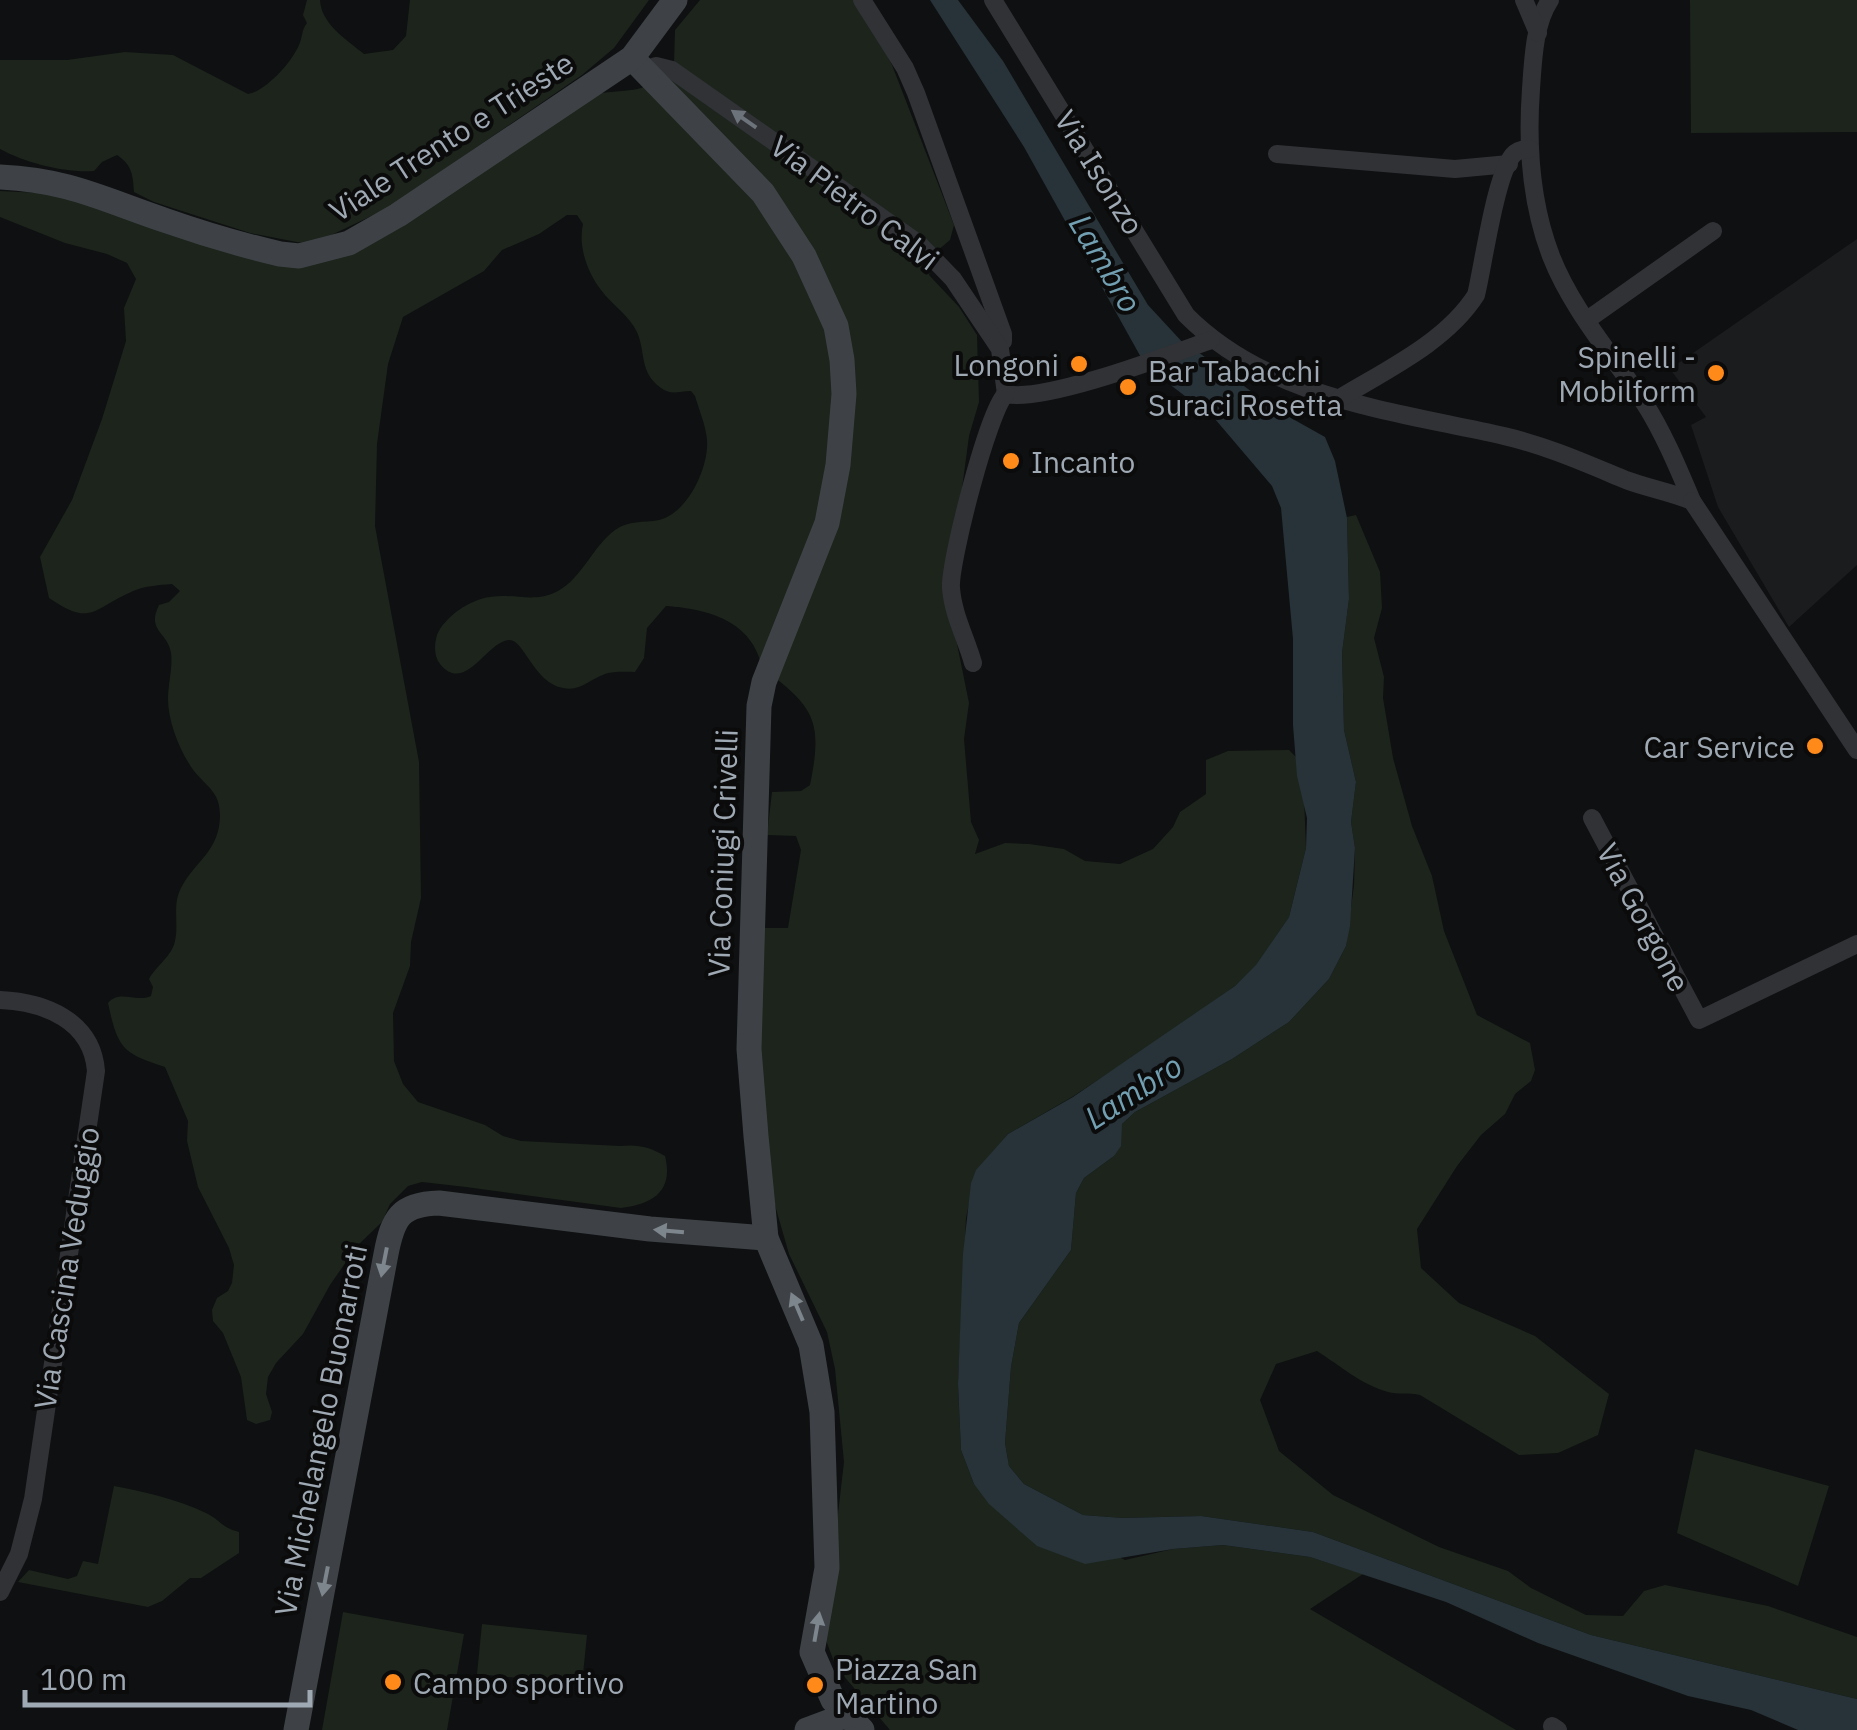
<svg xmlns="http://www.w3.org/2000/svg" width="1857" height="1730" font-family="'IBM Plex Sans',sans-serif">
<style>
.built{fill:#1b1c1e}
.green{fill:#1c241c}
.water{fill:#273338}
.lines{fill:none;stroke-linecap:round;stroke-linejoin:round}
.street{stroke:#303236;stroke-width:18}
.secondary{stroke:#3e4246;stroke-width:25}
.oneway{fill:#6d737b}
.oneway2{fill:#7d858d}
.poi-dot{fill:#ff8a1a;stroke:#0b0b0c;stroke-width:4}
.labels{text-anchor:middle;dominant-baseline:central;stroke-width:8;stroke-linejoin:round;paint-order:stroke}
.street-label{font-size:30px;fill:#9fa9b3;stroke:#0b0b0c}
.poi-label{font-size:30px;fill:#9fa9b3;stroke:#0b0b0c;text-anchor:start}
.water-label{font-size:32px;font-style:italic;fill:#72a0b2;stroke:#0b0b0c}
</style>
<rect width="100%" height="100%" fill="#0f1011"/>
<polygon class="built" points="1857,239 1857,565 1789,627 1718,507 1691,425 1706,417 1670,369"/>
<g class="green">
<path d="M307,0H320C321,24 347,40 364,54L393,50L406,36L410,0H649L614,48L582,75L388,208L323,239L302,243L250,233L154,202L134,192C133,175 132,165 117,155L102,162L94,171C64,173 26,163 0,149V60H67L125,52L173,55L248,94C266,91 292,62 299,45C303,36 301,31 307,23L303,15Z"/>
<path d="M700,0H854L865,14L892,65L954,225L950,240L937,251L929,275L959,307L977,335L979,402L969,436L957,526L954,629L969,703L964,739L971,822L979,840L975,854L1005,843L1029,844L1064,849L1085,861L1120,864L1153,849L1173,827L1180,812L1206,794V760L1228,751L1289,750L1296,757L1304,797L1306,848L1289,917L1256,966L1235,986L1153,1044L1072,1097L1008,1134L976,1171L966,1218L958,1384L961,1450L974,1484L1125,1560L1173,1549L1223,1545L1310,1557L1363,1574L1310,1609L1516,1730H890L836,1667L824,1635L844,1462L835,1369L827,1332L789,1254L770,1188L757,1048L763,928H788L801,850L796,836L767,835L772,792L801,791L810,785C823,721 815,707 762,668C753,621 708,609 666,606L647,628L644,658L635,672C626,672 614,671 605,674C590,679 580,692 563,688C534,683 524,639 509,640C487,641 465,695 440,664C434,656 434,645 437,635C440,626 449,618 456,612C499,580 524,609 558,591C582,578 593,546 615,530C629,520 643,523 659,520C688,513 709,467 707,440C706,426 699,410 695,396L691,391C679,391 672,396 661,388C639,372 646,353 637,332C629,315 612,305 601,290C587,272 578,246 583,224L577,215H567L539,234L502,250L484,271L403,317L388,364L377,444L375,526L419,762L421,898L411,942L410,966L393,1013L394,1061L403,1084L418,1102L485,1125L503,1136L521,1141L620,1146C638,1144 650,1147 665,1156C674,1192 652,1204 621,1208L466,1187L422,1182L408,1186L390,1204L382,1222L357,1246L330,1285L303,1334L276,1363L268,1377L266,1394L272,1412L270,1420L256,1424L247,1420L241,1377L223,1333L213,1321L212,1310L217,1298L228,1291L232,1283L234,1265L229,1248L198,1187L187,1141L188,1121L165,1067C122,1053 118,1049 108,1003C120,989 135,1003 151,996L153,987L149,979C156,966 172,956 175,941C179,924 172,905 181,888C195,861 220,851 220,815C220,792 207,787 194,771C180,752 168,722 168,699C168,684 173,667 171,653C168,632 146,631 159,605L169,602L180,591L172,584C158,585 144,586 131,592C93,609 91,627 49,598L40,557L72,500L102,419L126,341L124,308L136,279L127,263L107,254L65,243L0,217V191L41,193L72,198L287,263L601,93C639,89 646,93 674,64L675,30Z"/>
<polygon points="1690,0 1857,0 1857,132 1691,133"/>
<path d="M1356,515L1380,572L1382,608L1374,638L1384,677L1383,698L1393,758L1412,826L1432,876L1444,931L1477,1015L1530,1043L1535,1070L1531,1081L1515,1094L1505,1114L1481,1135L1457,1166L1417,1229L1421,1268L1459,1303L1535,1336L1609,1394L1598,1435L1558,1453L1519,1455L1420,1395C1409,1392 1397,1395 1388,1392C1362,1385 1339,1365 1317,1351L1276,1364L1260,1400L1279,1451L1333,1495L1439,1547L1508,1571L1531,1588L1586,1615L1623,1616L1644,1591L1665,1585L1768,1606L1857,1637V1699L1591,1635L1313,1532L1201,1516L1123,1518L1083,1515L1024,1484L1009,1466L1005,1443L1011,1367L1019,1323L1071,1250L1076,1193L1084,1178L1114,1156L1122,1124L1135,1112L1232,1059L1289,1022L1329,979L1346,946L1354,885L1355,848L1351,822L1356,782L1344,730L1342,653L1349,599L1347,517Z"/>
<polygon points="1695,1449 1829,1486 1798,1586 1677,1533"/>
<path d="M114,1486C145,1492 177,1499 206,1513C221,1520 220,1527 239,1532V1553L201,1578H190L162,1601L148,1607L18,1582L29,1570L68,1579L77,1576L83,1561L98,1564Z"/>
<polygon points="343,1612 464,1634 447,1730 322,1730"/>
<polygon points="482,1624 587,1635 582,1684 477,1674"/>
</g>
<g class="water">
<polygon points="930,0 958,0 1003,61 1148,305 1185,345 1143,361 1024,147"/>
<polygon points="1194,349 1275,409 1325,437 1335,461 1347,518 1349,599 1342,653 1344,730 1356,782 1351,822 1355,848 1350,926 1346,946 1329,979 1289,1022 1232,1059 1135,1112 1122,1124 1121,1146 1114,1156 1084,1178 1076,1193 1071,1250 1019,1323 1011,1367 1005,1443 1009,1466 1024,1484 1083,1515 1123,1518 1201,1516 1313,1532 1591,1635 1857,1699 1857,1730 1798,1730 1751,1710 1688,1696 1538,1643 1446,1602 1310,1557 1223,1545 1173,1549 1085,1564 1037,1546 989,1504 974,1484 961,1450 958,1384 963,1254 971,1183 976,1170 1008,1134 1073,1097 1235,986 1256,965 1289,917 1306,848 1307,818 1297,776 1293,725 1293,639 1281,508 1272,486 1215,419 1147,367"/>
</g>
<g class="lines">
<g class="street">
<polyline points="862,0 905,68 916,93 1003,334 1003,341 997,344"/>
<path d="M993,0L1186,315C1269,399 1395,411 1504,436C1547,446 1585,463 1626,480C1647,488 1671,492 1692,501C1678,468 1664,434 1645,404C1613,356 1572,310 1551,256C1531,204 1527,144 1531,89C1533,61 1534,24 1550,0"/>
<polyline points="1524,0 1538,33"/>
<polyline points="644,70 656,66 672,70 918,243 953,279 1000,349 1006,394"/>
<polyline points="1277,154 1455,169 1509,164"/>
<polyline points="1587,320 1713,231"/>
<path d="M1006,394C1044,403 1169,355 1211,340"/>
<path d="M1340,398C1386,370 1446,342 1476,295C1483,268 1496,168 1515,153C1520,149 1525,149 1530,149"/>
<polyline points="1692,501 1857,750"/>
<path d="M973,663C966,638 953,615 951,588C949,563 989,408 1006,394"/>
<polyline points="1592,818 1699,1020 1857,944"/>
<path d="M0,1000C44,1002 92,1020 96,1071L33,1499L19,1554L0,1592"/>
<polyline points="1552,1726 1558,1730"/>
</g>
<g class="secondary">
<polyline points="632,58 763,193 804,256 836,326 842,360 844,394 838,465 827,523 764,682 759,706 749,1049 756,1136 766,1238 811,1345 822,1412 827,1568 812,1652 833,1700 862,1730"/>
<path d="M0,177C69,180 104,200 167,221C204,234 242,245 280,254L299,256L349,243L398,215L632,58L675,0"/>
<path d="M296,1730L386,1254C393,1218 400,1204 439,1203L650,1229L766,1238"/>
<polyline points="807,1730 847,1715"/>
</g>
</g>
<defs><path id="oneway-solid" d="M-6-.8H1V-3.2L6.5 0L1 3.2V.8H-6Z" transform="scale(2.5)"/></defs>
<use class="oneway" href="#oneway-solid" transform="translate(744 119) rotate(-145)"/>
<g class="oneway2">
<use href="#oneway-solid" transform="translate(669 1231) rotate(-175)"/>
<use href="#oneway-solid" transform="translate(384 1262) rotate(101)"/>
<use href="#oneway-solid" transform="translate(797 1307) rotate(-113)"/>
<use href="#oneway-solid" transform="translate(325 1581) rotate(101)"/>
<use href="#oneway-solid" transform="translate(817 1627) rotate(-80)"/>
</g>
<g class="poi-dot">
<circle cx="1079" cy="364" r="10"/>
<circle cx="1716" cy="373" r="10"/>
<circle cx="1128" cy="387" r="10"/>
<circle cx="1011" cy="461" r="10"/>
<circle cx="1815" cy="746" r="10"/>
<circle cx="393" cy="1682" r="10"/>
<circle cx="815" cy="1685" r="10"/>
</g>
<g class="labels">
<g class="street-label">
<text transform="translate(451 136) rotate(-33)">Viale Trento e Trieste</text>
<text transform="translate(1100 172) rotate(58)">Via Isonzo</text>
<text transform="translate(855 202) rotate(37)">Via Pietro Calvi</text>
<text transform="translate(722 853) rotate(-88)">Via Coniugi Crivelli</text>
<text transform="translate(1644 917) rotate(62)">Via Gorgone</text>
<text transform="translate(66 1268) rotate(-81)">Via Cascina Veduggio</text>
<text transform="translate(320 1430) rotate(-79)">Via Michelangelo Buonarroti</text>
</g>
<g class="poi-label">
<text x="1696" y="356" text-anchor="end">Spinelli -<tspan x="1696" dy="34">Mobilform</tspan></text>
<text x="1059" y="364" text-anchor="end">Longoni</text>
<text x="1148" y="370">Bar Tabacchi<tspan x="1148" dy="34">Suraci Rosetta</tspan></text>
<text x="1031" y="461">Incanto</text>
<text x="1795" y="746" text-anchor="end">Car Service</text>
<text x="835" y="1668">Piazza San<tspan x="835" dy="34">Martino</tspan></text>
<text x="413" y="1682">Campo sportivo</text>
</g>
<g class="water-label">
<text transform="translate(1106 263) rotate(59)">Lambro</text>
<text transform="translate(1133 1091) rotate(-33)">Lambro</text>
</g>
</g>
<path d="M25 1690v15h285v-15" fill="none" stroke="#9fa9b3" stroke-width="5"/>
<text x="40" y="1690" font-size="30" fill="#9fa9b3" stroke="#0b0b0c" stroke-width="8" paint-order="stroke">100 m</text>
</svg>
